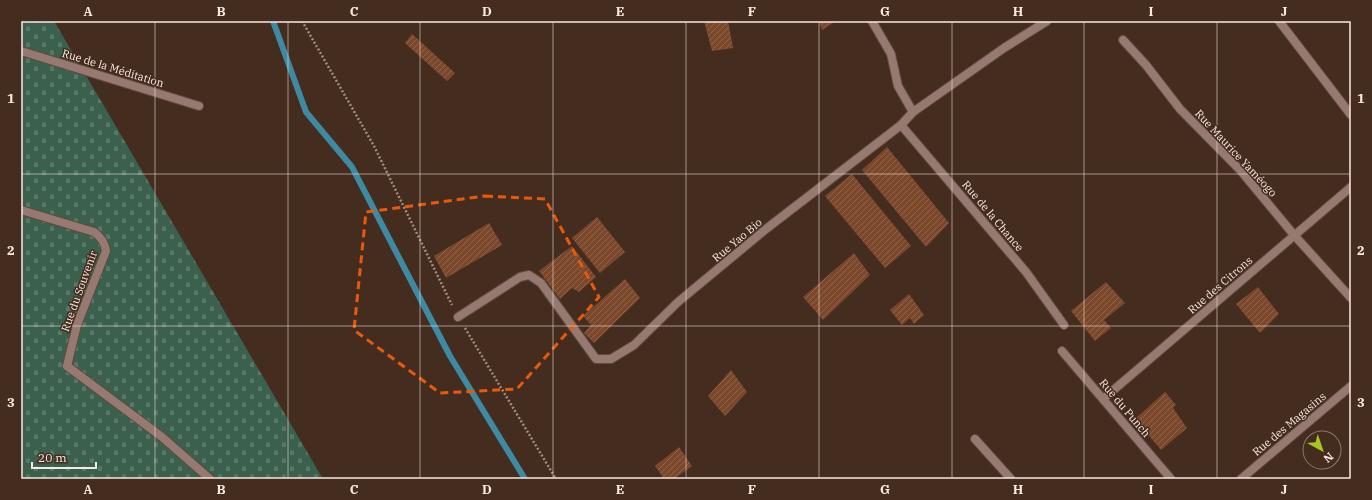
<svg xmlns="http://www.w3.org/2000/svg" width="1372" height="500" font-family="'IBM Plex Serif',serif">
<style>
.cemetery{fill:url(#cemetery-stones)}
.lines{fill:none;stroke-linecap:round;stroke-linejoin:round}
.stream{stroke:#3e8aa2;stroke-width:6}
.building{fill:url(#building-hatch)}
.lane-casing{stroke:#614a3e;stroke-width:10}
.street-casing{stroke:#614a3e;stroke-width:10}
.path{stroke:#a08c82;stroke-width:2.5;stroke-dasharray:2 2;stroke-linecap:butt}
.lane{stroke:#967a72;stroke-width:8}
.street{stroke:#967a72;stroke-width:8}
.marked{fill:none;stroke:#e8590c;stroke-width:3;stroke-dasharray:8 5;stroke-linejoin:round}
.grid{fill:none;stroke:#f9e9e1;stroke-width:1;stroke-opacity:0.55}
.labels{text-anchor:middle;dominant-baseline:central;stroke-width:3;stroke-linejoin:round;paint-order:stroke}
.street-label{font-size:11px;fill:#f9e9e1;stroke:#442c1f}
.neatline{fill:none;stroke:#f9e9e1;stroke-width:1.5}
.grid-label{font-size:13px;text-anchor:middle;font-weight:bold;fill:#f9e9e1}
</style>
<defs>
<pattern id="cemetery-stones" width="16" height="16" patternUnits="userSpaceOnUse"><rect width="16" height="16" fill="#3b604e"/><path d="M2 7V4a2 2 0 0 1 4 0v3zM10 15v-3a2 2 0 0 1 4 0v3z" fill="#587767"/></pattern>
<pattern id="building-hatch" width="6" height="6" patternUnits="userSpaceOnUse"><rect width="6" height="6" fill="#7c482c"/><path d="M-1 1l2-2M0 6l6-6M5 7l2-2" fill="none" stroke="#8f624a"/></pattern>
</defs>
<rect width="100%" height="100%" fill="#442c1f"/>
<polygon class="cemetery" points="21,21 54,21 323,479 21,479"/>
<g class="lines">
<polyline class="stream" points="273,21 306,112 352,167 450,356 525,479"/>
</g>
<g class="building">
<polygon points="704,21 728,21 733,48 712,51"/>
<polygon points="819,21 836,21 822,30"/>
<polygon points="412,34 455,73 447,81 405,43"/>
<polygon points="887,147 949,223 926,247 862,170"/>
<polygon points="852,174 911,246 885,268 825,196"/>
<polygon points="597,217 625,252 600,273 572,238"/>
<polygon points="489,223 502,245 446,278 434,256"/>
<polygon points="572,246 596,277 579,292 572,288 560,299 539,271"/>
<polygon points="854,253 870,275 823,320 803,297"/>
<polygon points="625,279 640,298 594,343 584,333 591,325 583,316"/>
<polygon points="1106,282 1125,303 1104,320 1111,328 1095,341 1071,311"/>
<polygon points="1258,287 1279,314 1260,333 1236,304"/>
<polygon points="909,294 924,315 914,324 910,318 902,325 890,310"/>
<polygon points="731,370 747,392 725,416 708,396"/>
<polygon points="1165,392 1176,405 1173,408 1187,428 1161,450 1135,419"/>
<polygon points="679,447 692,466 674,479 664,479 655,466"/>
</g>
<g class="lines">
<g class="lane-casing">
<polyline id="lane" points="67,366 162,437 210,479"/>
</g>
<g class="street-casing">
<g id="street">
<polyline points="872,21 891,54 898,86 913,112"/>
<polyline points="1279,21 1351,115"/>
<polyline points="1123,40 1146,65 1180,109 1241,171 1294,235 1351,298"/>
<polyline points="21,51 199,106"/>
<polyline points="901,125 1026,272 1064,325"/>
<path d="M21,210L94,232C101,237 105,243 106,251L77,325L67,366"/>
<polyline points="458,317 520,277 529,275 541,283 596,359 611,359 634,345 678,302 766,229 901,125 913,112 1004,48 1047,21"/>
<polyline points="1062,351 1171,479"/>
<polyline points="1103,399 1351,187"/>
<polyline points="975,439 1011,479"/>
<polyline points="1241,479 1351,386"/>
</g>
</g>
<g class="path">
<polyline points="302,21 374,146 452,305"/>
<polyline points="465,328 556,479"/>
</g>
<use href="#lane" class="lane"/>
<use href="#street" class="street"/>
</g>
<path class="marked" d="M485,196L545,199L599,297L517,389L440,393L354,330L366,212Z"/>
<path class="grid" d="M155,21V479M288,21V479M420,21V479M553,21V479M686,21V479M819,21V479M952,21V479M1084,21V479M1217,21V479M21,174H1351M21,326H1351"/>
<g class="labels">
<g class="street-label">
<text transform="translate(113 68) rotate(17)">Rue de la Méditation</text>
<text transform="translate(1236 153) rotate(47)">Rue Maurice Yaméogo</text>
<text transform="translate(993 216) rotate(50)">Rue de la Chance</text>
<text transform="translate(737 240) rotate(-40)">Rue Yao Bio</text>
<text transform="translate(1220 285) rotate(-41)">Rue des Citrons</text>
<text transform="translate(79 291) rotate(-70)">Rue du Souvenir</text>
<text transform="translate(1125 408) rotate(50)">Rue du Punch</text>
<text transform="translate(1289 424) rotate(-40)">Rue des Magasins</text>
</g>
</g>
<rect width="1372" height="500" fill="none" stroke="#442c1f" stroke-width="44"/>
<g transform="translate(1322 450) rotate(140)"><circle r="19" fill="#442c1f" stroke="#8c786d"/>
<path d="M0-3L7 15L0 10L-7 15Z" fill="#a6c821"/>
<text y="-6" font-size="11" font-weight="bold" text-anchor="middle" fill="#f9e9e1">N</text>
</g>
<path d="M32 462v6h64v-6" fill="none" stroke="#f9e9e1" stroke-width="2"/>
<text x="38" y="462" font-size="12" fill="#f9e9e1" stroke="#442c1f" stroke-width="3" paint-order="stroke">20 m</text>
<rect x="22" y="22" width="1328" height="456" class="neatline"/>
<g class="grid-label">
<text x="88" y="16">A</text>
<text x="221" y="16">B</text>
<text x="354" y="16">C</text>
<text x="487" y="16">D</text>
<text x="620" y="16">E</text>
<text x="752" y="16">F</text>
<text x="885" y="16">G</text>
<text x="1018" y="16">H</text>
<text x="1151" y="16">I</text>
<text x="1284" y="16">J</text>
<text x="11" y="103">1</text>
<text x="1361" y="103">1</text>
<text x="11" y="255">2</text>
<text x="1361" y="255">2</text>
<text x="11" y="407">3</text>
<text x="1361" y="407">3</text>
<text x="88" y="494">A</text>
<text x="221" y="494">B</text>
<text x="354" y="494">C</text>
<text x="487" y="494">D</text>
<text x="620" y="494">E</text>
<text x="752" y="494">F</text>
<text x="885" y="494">G</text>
<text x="1018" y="494">H</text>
<text x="1151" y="494">I</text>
<text x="1284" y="494">J</text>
</g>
</svg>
